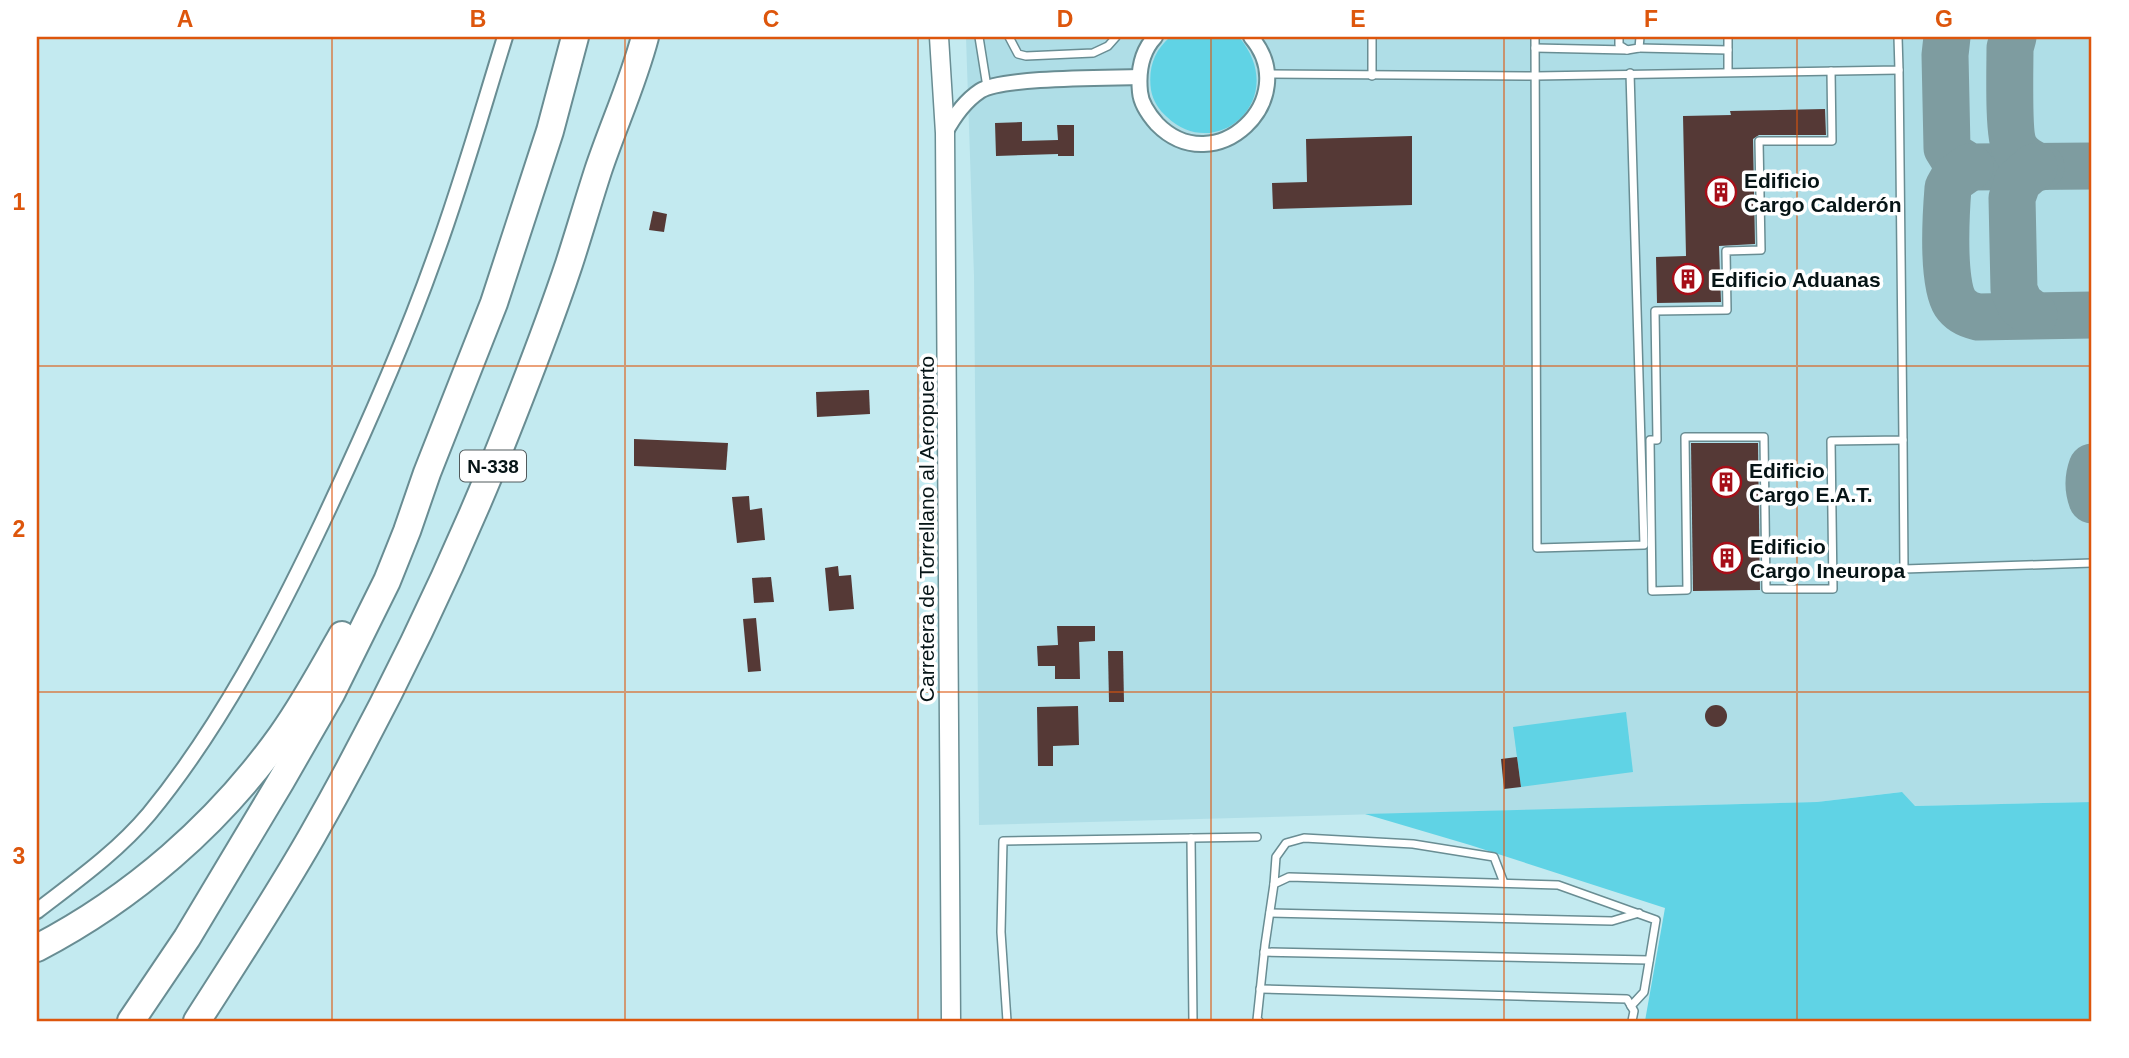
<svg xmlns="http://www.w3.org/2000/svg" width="2129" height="1058" font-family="Helvetica,sans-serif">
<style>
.built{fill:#afdee7}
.green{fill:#60d3e5}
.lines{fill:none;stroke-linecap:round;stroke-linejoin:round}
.taxiway{stroke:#7e9ca0;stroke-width:47}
.building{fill:#553936}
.service-casing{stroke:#698d93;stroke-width:10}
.minor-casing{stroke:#698d93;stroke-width:18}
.tertiary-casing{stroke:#698d93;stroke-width:21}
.motorway-casing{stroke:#698d93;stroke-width:30}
.service{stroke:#fff;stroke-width:7}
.minor{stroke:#fff;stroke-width:14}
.tertiary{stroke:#fff;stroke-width:18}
.motorway{stroke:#fff;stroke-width:26}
.grid{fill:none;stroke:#dd560c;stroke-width:2;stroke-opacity:0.55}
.labels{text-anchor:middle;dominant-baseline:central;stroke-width:7;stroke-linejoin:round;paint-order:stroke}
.shield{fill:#fff;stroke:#515a5c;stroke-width:2}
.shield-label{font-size:19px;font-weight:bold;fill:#061416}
.poi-label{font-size:21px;font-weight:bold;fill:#061416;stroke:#fff;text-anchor:start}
.street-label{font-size:21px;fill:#061416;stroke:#fff}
.neatline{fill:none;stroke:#dd560c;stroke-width:2.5}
.grid-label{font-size:23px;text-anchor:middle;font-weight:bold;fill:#dd560c}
</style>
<rect width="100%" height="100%" fill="#c3eaf0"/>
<polygon class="built" points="966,37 2092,37 2092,802 1914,806 1901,792 1817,802 979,825 974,276"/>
<g class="green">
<path d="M1170,37H1239C1291,99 1216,164 1167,117C1159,110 1153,101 1151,90C1148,68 1154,51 1170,37Z"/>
<polygon points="1626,712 1633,772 1521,787 1513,727"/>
<polygon points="1902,792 1915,806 2092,802 2092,1021 1645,1021 1665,908 1470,845 1365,814 1817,802"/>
</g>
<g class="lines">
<g class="taxiway">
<polyline points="1947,37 1945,55 1947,148 1952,156 1970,167 2092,166"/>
<path d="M2013,37L2010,48C2010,67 2008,135 2015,148C2020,157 2031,164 2041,167"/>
<path d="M1970,167L1953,179L1948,188C1946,213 1942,283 1955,303C1961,312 1969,315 1978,317L2092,315"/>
<polyline points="2034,315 2020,304 2014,290 2012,198 2018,181 2034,167"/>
<path d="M2092,467C2088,478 2088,489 2092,500"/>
</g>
</g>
<g class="building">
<polygon points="1825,109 1826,135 1759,135 1753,139 1755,244 1719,246 1721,302 1657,303 1656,257 1686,256 1683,116 1731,115 1730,111"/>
<polygon points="1022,122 1022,141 1058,140 1057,125 1074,125 1074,156 1058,156 1058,154 996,156 995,123"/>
<polygon points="1412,136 1412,205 1273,209 1272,183 1307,182 1306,139"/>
<polygon points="653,211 667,214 664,232 649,230"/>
<polygon points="869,390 870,414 817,417 816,392"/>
<polygon points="634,439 728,443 726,470 634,466"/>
<polygon points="1691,443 1758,443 1760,590 1693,591"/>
<polygon points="749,496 750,510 762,508 765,540 737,543 732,497"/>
<polygon points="838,566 839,576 851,575 854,609 829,611 825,568"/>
<polygon points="771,577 774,602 754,603 752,578"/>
<polygon points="756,618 761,671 748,672 743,619"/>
<polygon points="1057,626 1095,626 1095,641 1079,642 1080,679 1055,679 1055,666 1038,666 1037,646 1058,645"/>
<polygon points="1108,651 1123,651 1124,702 1109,702"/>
<circle cx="1716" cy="716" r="11"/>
<polygon points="1078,706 1079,745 1053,746 1053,766 1038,766 1037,707"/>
<polygon points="1517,757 1521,787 1504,789 1501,759"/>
</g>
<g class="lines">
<g class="service-casing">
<g id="service">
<polyline points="979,37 987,87"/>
<polyline points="1009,37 1018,54 1026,56 1093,53 1108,46 1116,37"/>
<polyline points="1372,37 1372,76"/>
<polyline points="1535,37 1537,548 1644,545 1630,73"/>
<polyline points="1619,37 1619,45 1627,50 1639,48 1640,37"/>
<polyline points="1728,37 1728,71"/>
<polyline points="1535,48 1627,50"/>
<polyline points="1639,48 1728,50"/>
<polyline points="1831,71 1832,141 1759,141 1761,250 1726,251 1727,310 1655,311 1657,440 1650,440 1652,591 1687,590 1685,437 1764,437 1766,589 1833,589 1831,441 1903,440 1899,70"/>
<polyline points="1267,74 1536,76 1899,70 1898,37"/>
<polyline points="1903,440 1904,569 2092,563"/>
<polyline points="1191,838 1193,1021"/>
<polyline points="1274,884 1276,857 1286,843 1304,838 1413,844 1494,857 1504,883"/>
<polyline points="1270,913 1612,921 1639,913"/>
<polyline points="1264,952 1649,960"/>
<polyline points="1260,989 1627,999 1634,1011 1632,1021"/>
<polyline points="1007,1021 1001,932 1003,841 1257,837"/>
<polyline points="1259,1021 1257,1020 1265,945 1274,884 1289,877 1558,885 1656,920 1644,992 1631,1006"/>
</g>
</g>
<g class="minor-casing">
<g id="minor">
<path d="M1155,37C1141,52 1138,72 1140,92C1141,104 1149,115 1157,124C1215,183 1304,99 1251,37"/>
<path d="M945,133C953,118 965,101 980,91C1002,77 1107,78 1138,77"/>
<path d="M37,911C76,881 117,852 149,814C219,729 275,622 322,523C363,436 402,349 434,259C461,186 482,111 505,37"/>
</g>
</g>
<g class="tertiary-casing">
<polyline id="tertiary" points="939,37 945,133 951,1021"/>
</g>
<g class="motorway-casing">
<g id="motorway">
<path d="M37,948C133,898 218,824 281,736C304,704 323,669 342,635"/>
<polyline points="131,1021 187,938 281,781 331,694 387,581 407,531 427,473 494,303 550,131 575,37"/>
<path d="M197,1021C236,960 276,899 312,836C379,718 440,594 492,468C519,401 546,333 569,264C579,233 588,202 598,171C613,126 633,83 645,37"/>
</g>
</g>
<use href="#service" class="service"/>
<use href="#minor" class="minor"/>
<use href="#tertiary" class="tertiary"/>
<use href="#motorway" class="motorway"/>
</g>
<path class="grid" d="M332,37V1021M625,37V1021M918,37V1021M1211,37V1021M1504,37V1021M1797,37V1021M37,366H2092M37,692H2092"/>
<defs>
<g id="building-ring" transform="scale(1.575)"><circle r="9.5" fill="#fff" stroke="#a60e18" stroke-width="1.5"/><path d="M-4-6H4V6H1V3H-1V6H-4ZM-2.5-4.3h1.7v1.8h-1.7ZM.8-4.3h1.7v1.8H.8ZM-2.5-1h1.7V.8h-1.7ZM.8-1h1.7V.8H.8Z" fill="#a60e18"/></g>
</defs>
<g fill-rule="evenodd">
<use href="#building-ring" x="1721" y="192"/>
<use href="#building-ring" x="1688" y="279"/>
<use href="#building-ring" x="1726" y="482"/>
<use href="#building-ring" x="1727" y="558"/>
</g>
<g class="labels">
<rect class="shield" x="460" y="450.5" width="66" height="31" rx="5"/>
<g class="shield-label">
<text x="493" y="466">N-338</text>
</g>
<g class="poi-label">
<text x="1744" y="180">Edificio<tspan x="1744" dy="24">Cargo Calderón</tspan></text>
<text x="1711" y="279">Edificio Aduanas</text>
<text x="1749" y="470">Edificio<tspan x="1749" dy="24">Cargo E.A.T.</tspan></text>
<text x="1750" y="546">Edificio<tspan x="1750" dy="24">Cargo Ineuropa</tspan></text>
</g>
<g class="street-label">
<text transform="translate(926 529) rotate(-90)">Carretera de Torrellano al Aeropuerto</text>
</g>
</g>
<rect width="2129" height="1058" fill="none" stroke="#ffffff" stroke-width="77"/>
<rect x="38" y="38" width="2052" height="982" class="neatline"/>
<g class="grid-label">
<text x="185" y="27">A</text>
<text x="478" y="27">B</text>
<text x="771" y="27">C</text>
<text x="1065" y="27">D</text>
<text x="1358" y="27">E</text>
<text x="1651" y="27">F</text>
<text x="1944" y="27">G</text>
<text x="19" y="210">1</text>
<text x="19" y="537">2</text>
<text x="19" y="864">3</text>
</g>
</svg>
